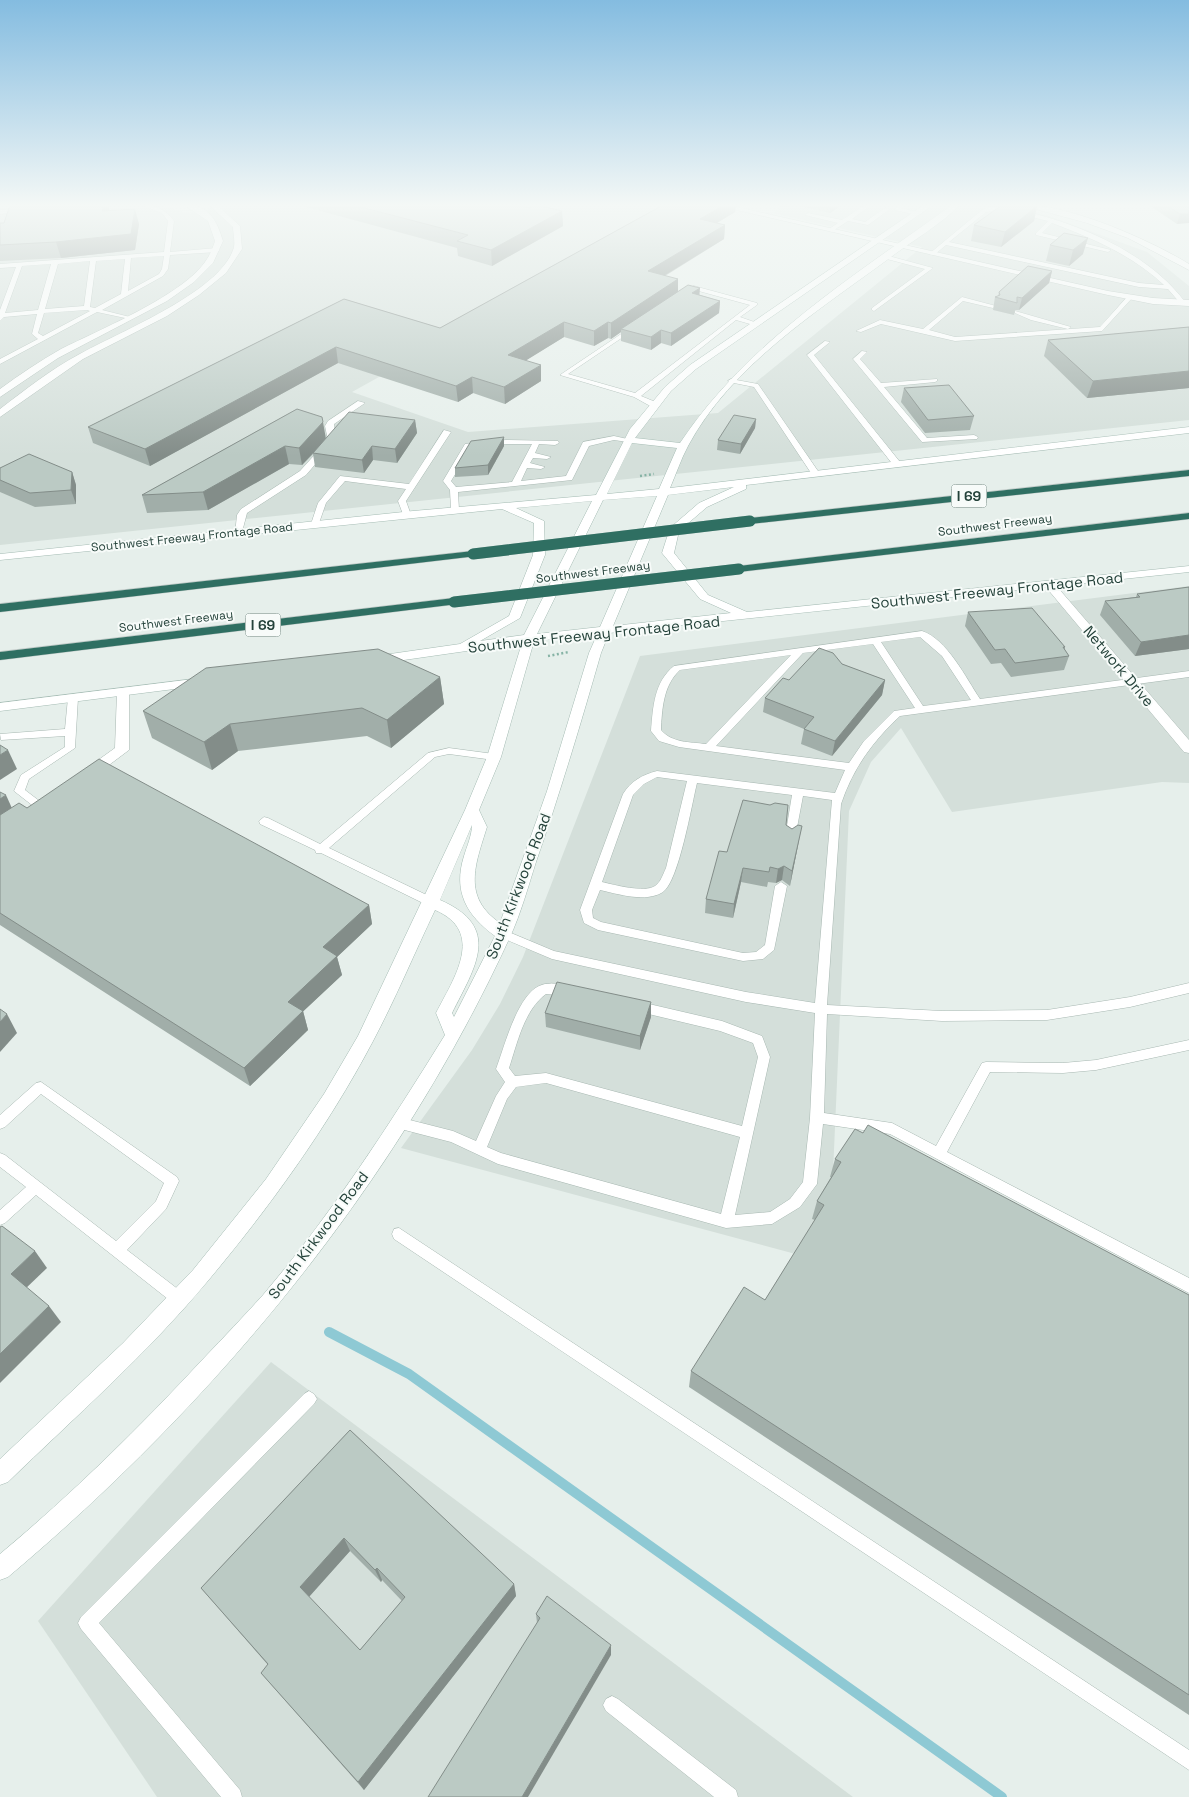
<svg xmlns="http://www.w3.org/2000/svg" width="1189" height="1797" font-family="'Space Grotesk',sans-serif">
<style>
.built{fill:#d4dfda}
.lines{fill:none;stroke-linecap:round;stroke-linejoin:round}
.stream{stroke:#8ec9d4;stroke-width:10}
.service-casing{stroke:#a8b8b2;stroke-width:1}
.minor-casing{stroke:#a8b8b2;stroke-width:1}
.tertiary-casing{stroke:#a8b8b2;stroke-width:1}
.secondary-casing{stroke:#a4bbb3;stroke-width:1}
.motorway-casing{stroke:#c2cac8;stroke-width:1}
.path{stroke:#86b3a5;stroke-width:2.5;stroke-dasharray:2 2.5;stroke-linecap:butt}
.service{fill:#fff;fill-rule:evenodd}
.minor{fill:#fff;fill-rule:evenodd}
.tertiary{fill:#fff;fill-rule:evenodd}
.secondary{fill:#fff;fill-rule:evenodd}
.motorway{fill:#2f6f62;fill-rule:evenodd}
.motorway-bridge-casing{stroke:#c2cac8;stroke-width:11;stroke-linecap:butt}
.motorway-bridge{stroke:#2f6f62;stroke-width:11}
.wall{fill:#a1aea9;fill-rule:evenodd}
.shaded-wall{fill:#838d89}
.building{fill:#bbcac4;stroke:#838d89;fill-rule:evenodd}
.labels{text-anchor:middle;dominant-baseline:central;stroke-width:4;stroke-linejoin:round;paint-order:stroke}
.far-street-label{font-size:12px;fill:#24423a;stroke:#f7fbf9}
.shield{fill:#f7fbf9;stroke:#637a73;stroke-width:1}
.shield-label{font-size:14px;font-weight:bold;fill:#24423a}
.street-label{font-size:15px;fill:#24423a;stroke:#f7fbf9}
</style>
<rect width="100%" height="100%" fill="#e6efeb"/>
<g class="built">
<polygon points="0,205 160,205 190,214 223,205 688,205 352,392 468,432 718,413 922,247 773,213 787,205 995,205 1046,215 1147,252 1189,286 1189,420 0,545"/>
<polygon points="1189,586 1189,783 1162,782 952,812 901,728 871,762 849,811 829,1263 401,1148 472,1050 500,1004 523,957 640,656"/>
<polygon points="271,1362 853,1797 157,1797 38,1621"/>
</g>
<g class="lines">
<polyline class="stream" points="329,1332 409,1374 1002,1797"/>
<g class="service-casing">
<g id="service">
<path d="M141,205C156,205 165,209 174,221L170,252L217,248L220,250L217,252L170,255L168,269L163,276L102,310L130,317V319L97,312L0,364V359L38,339L32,334L37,314L4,317L0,321V310L16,267L0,268V264L164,252L168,221L162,213ZM164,256L162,269L159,274L128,291L131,258ZM125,259L121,294L95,308L90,307L96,261ZM90,261L84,306L45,309L58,264ZM51,264L38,310L5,313L22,266ZM87,310L90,311L43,336L38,333L44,313Z"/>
<polygon points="865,205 871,205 852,219 865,222 885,208 890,209 868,225 848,221 831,232 829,229 838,223 805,215 808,213 842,220"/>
<polygon points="899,205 905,205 901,208 920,213 917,215 895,210"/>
<path d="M1004,207C1066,218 1146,249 1185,302L1180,303L1168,289L1139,287L946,245L934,255L929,254L982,210L989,207ZM1004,210L1048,221L1036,233V235L1108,252L1111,250L1042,233L1052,223C1092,238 1132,255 1164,285L1139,283L949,242L986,212Z"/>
<polygon points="0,210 23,209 26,211 0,214"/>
<polygon points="885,255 933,268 874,311 872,310 872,308 925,269 883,258 883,256"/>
<polygon points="694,286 757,303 757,305 740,317 760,324 757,326 736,320 641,396 658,403 658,407 652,407 634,397 560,375 633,326 636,328 635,329 568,374 635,393 750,305 695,290 690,293 686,293 686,291"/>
<polygon points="1128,296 1133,297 1102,331 955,341 881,324 861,332 856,331 880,320 923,329 962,297 996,306 993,308 963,301 929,330 955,337 1100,327"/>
<polygon points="1015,311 1071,327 1068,329 1031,320 1015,313"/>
<polygon points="825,341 830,342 814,355 900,462 900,466 894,466 807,355"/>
<polygon points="862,351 867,352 860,359 881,383 937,379 937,381 935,382 884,387 927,438 974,435 978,437 977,439 922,442 853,359"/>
<polygon points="731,379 758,384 820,474 819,476 813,476 754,387 729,382 728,381"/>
<polygon points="358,401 365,403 334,424 336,440 306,475 247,513 242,532 235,534 237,515 241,509 300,471 328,440 325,426 328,421"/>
<polygon points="444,430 451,432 406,501 411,515 410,517 404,517 398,501 406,489 345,481 326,503 318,526 312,526 311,524 318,503 340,476 409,484"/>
<path d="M614,436L632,440L628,442L614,440L589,446L572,480L458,492L459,510L455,512L451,510L450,490L443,481L465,444L506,440L558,441L559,443L555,445L539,444L535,453L551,457L547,459L533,458L530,463L545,467L541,469L527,468L521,481L566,476L583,442ZM506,444H532L512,482L456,487L451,481L471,448Z"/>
<path d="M922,631C947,639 966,678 980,699L1189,671V677L900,716C873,741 853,768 841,804L827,1005L942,1011L1047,1010L1130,997L1189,983V993L1130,1007L1047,1020L942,1021L827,1014L824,1113L892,1123L936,1146L982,1063L986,1062L1063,1063L1096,1060L1189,1040V1050L1096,1070L1063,1073L990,1072L947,1152L1189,1278V1293L890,1134L823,1124L817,1184L800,1207L772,1224L726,1228L498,1164L451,1142L393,1127L391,1123L393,1119L398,1117L453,1131L476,1141L496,1096L505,1082L496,1069C504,1048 517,996 539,986C549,981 563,984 573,988L575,991L573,994L569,996L546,994C524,1010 517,1044 509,1068L515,1076L546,1073L742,1126L758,1057L753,1043L720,1031L636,1011L632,1009L630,1006L632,1003L636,1001L722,1021L762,1036L770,1057L735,1215L770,1212L790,1199L803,1182L810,1118L815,1013L746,1002L552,959L500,937L498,934L500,931L504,930L554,951L746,992L815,1003L832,800L803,796L795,838L790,842L785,838L792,795L697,783C692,803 679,881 663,892C646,903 618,894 600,890L592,910L593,918L601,922L743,953L756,952L765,945L775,886L781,882L787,886L774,950L763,959L743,961L598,930L584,923L580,910L623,794C631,781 642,775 657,771L835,793L845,770L679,747L659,741L651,731C653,707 654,682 674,666ZM920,637L942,656L971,700L923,706L881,642ZM873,644L915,708L894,711L864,741L849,763L716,746L803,653ZM791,655L706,744C690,742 672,743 661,730C662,710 663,685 680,670ZM657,777L687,781L666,868C663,874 661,882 655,886C644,893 615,885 602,882L633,795L644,784ZM546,1083L740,1137L721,1214L501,1153L487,1147L507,1099L516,1087Z"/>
<polygon points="73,695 78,698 75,748 29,779 25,790 46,806 45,809 37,809 14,791 21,775 65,747 65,736 1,740 0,734 65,729 68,698"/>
<polygon points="449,748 494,754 499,757 494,760 449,754 435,757 329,848 435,899 437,902 435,905 427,905 321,853 316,853 315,850 260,824 259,821 264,817 268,818 320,844 428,753"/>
<polygon points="41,1082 177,1177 179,1181 166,1209 127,1250 183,1293 185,1298 183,1303 178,1305 173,1303 36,1195 5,1223 0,1225 0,1210 26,1187 0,1167 0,1153 5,1155 116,1241 156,1201 164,1183 41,1094 5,1127 0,1129 0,1115 36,1083"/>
<polygon points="399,1228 1189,1750 1189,1770 394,1239 392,1234 394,1229"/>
<polygon points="309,1391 314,1394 317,1399 314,1404 99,1623 240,1790 242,1797 221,1797 81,1629 78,1623 81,1617 304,1394"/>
<polygon points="612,1696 618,1699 736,1790 738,1797 714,1797 606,1711 603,1705 606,1699"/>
</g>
</g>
<g class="minor-casing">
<g id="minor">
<path d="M184,205C209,204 217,221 223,241L213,263L194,282L167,301L58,358L0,397V389C19,375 40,361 61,349C99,330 186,294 207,259C211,253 213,247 215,241L208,221Z"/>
<path d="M209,205H217L240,226L242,249L226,273L199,295L167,316L83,359L0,417V409C25,390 50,370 78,355C117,333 218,293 233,250C236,244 233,233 233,227Z"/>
<polygon points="715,205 728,205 1108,291 1153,298 1189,300 1189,306 1153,304 1108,295"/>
<polygon points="1049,581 1053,582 1189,740 1189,753 1184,752 1045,586 1045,582"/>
<polygon points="123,688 129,692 129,750 93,777 83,777 81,774 83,771 115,748 117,692"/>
</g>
</g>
<g class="tertiary-casing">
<path id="tertiary" d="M1021,205C1067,203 1150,240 1189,264V270L1128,238L1087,223Z"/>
</g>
<g class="secondary-casing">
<g id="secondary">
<path d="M924,205H933L696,369L671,391L635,438L680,443C748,341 854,276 952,205H960C939,226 910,242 887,260C816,312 731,366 688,446C681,459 676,474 670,488L1189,427V433L746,485V489L707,507L679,531L674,553L708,595L747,612L1189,566V572L609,633L601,653C581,723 560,793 536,862C528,887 521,913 510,937C396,1185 216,1402 8,1577L0,1580V1554C72,1494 140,1427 204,1358C224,1337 244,1316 263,1295C331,1215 390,1124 445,1035L436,1013C454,978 486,932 435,910C414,954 395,1000 372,1043C327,1128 269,1208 207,1282C147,1354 75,1417 8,1482L0,1485V1459L123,1343L193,1270L266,1179L324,1094L358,1036L465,810L487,757L522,643L376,664L370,660L376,656L460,644L509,616L533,555L534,523L502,509L0,560V554L413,511L596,495L630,429L665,387L690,365ZM632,443L677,448L659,489L607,494ZM734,487L699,503L670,528L662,553L700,599L731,613L613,626L668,495ZM657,496L600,627L537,634L603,500ZM592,501L524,635L480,641L520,618L545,555L544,521L516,508ZM597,635L589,653L547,791L500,923C462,897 475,865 487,827L479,810L501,757L534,641ZM472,825C472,835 467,846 464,856C453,891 466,915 495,936L454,1017L452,1013C475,967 503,927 440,900Z"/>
<polygon points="202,678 208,682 206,685 0,711 0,703"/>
</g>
</g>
<g class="motorway-casing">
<g id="motorway">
<polygon points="1189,470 1189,476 750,524 745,521 750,518"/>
<polygon points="1189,513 1189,519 739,572 733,569 739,566"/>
<polygon points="473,551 479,554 477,556 0,612 0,604"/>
<polygon points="454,598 458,600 458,604 0,660 0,652"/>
</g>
</g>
<g class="path">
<polyline points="640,476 654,474"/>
<polyline points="548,656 569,652"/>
</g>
<use href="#service" class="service"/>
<use href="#minor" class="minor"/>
<use href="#tertiary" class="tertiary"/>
<use href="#secondary" class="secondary"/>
<use href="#motorway" class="motorway"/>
<g class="motorway-bridge-casing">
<g id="motorway-bridge">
<polyline points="473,554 750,521"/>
<polyline points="454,602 739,569"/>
</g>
</g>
<use href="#motorway-bridge" class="motorway-bridge"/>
</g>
<g class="wall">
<polygon points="10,205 108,205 110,211 139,224 135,250 61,258 0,261 0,223 4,223"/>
<polygon points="306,205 517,205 529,208 562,211 563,226 492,266 458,256 457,248 306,207"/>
<polygon points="663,205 736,205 735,212 717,223 725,225 724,239 665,276 678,279 678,292 700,295 720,301 719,313 671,346 661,343 651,350 621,341 621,332 611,339 608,338 594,346 564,337 526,360 541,381 505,404 473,393 458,402 338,363 150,466 93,443 88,427 344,299 440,328"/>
<polygon points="773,205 789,205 785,207"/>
<polygon points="795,205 842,205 830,213"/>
<polygon points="1149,205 1189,205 1177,224"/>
<polygon points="1037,206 1034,221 1001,247 971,241 974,225"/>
<polygon points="1064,233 1083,254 1069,266 1046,261 1050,245"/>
<polygon points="1052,271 1049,283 1019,310 1015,310 1014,315 993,310 995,297 998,296 999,292"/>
<polygon points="1189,327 1189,388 1087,398 1044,356 1048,340"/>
<polygon points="904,388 974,416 970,430 925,433 901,402"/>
<polygon points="297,409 326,439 415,420 417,433 397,463 373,460 364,473 315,467 313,454 302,465 289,464 208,510 147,513 142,495"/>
<polygon points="756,419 755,428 740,454 717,450 718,440"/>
<polygon points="504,437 504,446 488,475 455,477 455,468"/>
<polygon points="0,468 72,472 76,485 76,504 35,507 0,492"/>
<polygon points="1189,587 1189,649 1135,656 1100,615 1105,601 1136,597 1137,594"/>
<polygon points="968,612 1065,647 1065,650 1069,656 1064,670 1011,677 1001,663 991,664 965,626"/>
<polygon points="842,664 885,680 882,695 832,756 801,744 804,729 763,712 765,698 789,680"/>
<polygon points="440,677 444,704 391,748 367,736 238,751 212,770 152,738 143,711"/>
<polygon points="0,792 11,808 27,808 369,905 372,924 337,957 342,975 303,1011 308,1030 250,1086 0,925"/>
<polygon points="786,825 799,840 790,886 782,880 776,883 768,882 767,887 741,882 733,918 705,913 706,899 727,852"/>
<polygon points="651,1002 651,1017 640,1050 546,1027 545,1013"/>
<polygon points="835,1159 1189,1295 1189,1715 689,1387 691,1371 765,1300 815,1220 812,1219 817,1201 831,1177 830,1177"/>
<path d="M350,1430L514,1584L516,1596L364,1790L261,1673L268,1665L201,1588ZM350,1551L381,1582L382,1580L402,1601L360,1650L309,1597Z"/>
<polygon points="536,1614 611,1655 537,1623"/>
</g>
<g class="shaded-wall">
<polygon points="104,205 108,205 110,212 102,211"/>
<polygon points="724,205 736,205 735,212 700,233 700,219"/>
<polygon points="831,205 842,205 830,213"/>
<polygon points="1037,206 1034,221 1001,247 1005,232"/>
<polygon points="135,209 139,224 135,250 61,258 56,242"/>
<polygon points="562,211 563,226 492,266 491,250"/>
<polygon points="1180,214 1189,214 1189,223 1177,224"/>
<polygon points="725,225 724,239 647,286 648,271"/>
<polygon points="1088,238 1083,254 1069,266 1073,250"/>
<polygon points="1052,271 1049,283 1019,310 1022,298"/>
<polygon points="678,279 678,295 621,329 621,332 611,339 611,323"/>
<polygon points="700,288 699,300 692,293"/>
<polygon points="720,301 719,313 671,346 671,333"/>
<polygon points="564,322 564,337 509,371 508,355"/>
<polygon points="608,322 608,338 594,346 594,331"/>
<polygon points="661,330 661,343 651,350 651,337"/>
<polygon points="336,347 338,363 150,466 145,449"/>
<polygon points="541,365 541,381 505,404 504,387"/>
<polygon points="1189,371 1189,388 1087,398 1093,381"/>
<polygon points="472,377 473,393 458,402 456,386"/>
<polygon points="756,419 755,428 740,454 741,444"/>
<polygon points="415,420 417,433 397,463 395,449"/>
<polygon points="323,422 326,439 302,465 299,448"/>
<polygon points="504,437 504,446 488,475 488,465"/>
<polygon points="285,446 289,464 208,510 203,492"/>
<polygon points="372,446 373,460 364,473 362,460"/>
<polygon points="72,472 76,485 76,504 71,490"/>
<polygon points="1189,635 1189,649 1135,656 1141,642"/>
<polygon points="440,677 444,704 391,748 387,720"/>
<polygon points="885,680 882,695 832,756 835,741"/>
<polygon points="230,724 238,751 212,770 204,742"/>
<polygon points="8,750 17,769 0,780 0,755"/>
<polygon points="6,795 15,815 0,825 0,799"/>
<polygon points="802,826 799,840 790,886 792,871"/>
<polygon points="784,866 782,880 776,883 778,869"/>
<polygon points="743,868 741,882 733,918 734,904"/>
<polygon points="369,905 372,924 337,957 342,975 293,1021 288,1002 323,947"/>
<polygon points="651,1002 651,1017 640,1050 640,1036"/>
<polygon points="303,1011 308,1030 250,1086 244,1068"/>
<polygon points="7,1014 17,1033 0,1052 0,1022"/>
<polygon points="35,1251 47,1268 23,1291 11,1274"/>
<polygon points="49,1306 61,1322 0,1383 0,1354"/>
<polygon points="344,1538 350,1551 307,1599 300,1587"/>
<polygon points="377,1568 382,1580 381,1582 375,1570"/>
<polygon points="514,1584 516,1596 364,1790 358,1782"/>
<polygon points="611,1645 611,1655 528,1797 522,1797"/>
</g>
<g class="building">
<polygon points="10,205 104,205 102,211 135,209 131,234 56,242 0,245 0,223 4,223"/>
<polygon points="353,205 517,205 529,208 536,205 562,211 491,250 457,241 468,235"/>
<polygon points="663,205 724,205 700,219 725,225 648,271 678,279 611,323 608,322 594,331 564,322 508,355 541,365 504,387 472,377 456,386 336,347 145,449 88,427 344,299 440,328"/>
<polygon points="1002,205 1030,205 1037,206 1005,232 974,225"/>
<polygon points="1166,205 1189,205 1189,214 1180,214"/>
<polygon points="1064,233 1088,238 1073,250 1050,245"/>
<polygon points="1028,266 1052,271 1022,298 1017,297 1017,303 995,297 1000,295 999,292"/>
<polygon points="688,285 700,288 692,293 720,301 671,333 661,330 651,337 621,329"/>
<polygon points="1189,327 1189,371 1093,381 1048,340"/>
<polygon points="949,385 974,416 928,420 904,388"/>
<polygon points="297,409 322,417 323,422 299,448 285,446 203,492 142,495"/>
<polygon points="349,412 415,420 395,449 372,446 362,460 313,453"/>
<polygon points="734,415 756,419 741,444 718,440"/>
<polygon points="504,437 488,465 455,468 471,441"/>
<polygon points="29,454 72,472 71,490 30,493 0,480 0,468"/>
<polygon points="1189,587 1189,635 1141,642 1105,601 1140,597 1137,594"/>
<polygon points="1032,608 1065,647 1063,647 1069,656 1015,663 1005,649 995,650 968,612"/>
<polygon points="819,648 833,653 842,664 885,680 835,741 804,729 814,717 765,698 783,678 789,680"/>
<polygon points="378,649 440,677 387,720 362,708 230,724 204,742 143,711 206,668"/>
<polygon points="0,745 8,750 0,755"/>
<polygon points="99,759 369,905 323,947 337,956 288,1002 303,1011 244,1068 0,913 0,815 19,803 27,808"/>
<polygon points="0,792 6,795 0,799"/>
<polygon points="743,800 770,805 775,803 788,805 786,825 792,829 798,825 802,826 792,871 784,866 778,869 770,867 769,872 743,868 734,904 706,899 719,851 727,852"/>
<polygon points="557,982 651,1002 640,1036 545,1013"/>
<polygon points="0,1009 7,1014 0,1022"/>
<polygon points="868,1125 1189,1295 1189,1695 691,1371 744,1287 765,1300 824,1205 817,1201 841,1162 835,1159 855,1129 863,1133"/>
<polygon points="2,1226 35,1251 11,1274 49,1306 0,1354 0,1227"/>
<path d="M350,1430L514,1584L358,1782L261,1673L268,1664L201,1588ZM344,1538L375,1570L377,1568L405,1597L360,1650L300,1587Z"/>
<polygon points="547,1596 611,1645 522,1797 428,1797 540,1618 536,1614"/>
</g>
<linearGradient id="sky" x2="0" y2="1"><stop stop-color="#84bce0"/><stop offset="0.45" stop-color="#f4f8f6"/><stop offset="1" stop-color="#f4f8f6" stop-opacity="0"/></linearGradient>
<rect width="1189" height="456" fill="url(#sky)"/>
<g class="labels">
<g class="far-street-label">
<text transform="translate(995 525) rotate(-7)">Southwest Freeway</text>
<text transform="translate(192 537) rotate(-6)">Southwest Freeway Frontage Road</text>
<text transform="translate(593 572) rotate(-7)">Southwest Freeway</text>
<text transform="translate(176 621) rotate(-7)">Southwest Freeway</text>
</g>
<g class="shield">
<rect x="951.5" y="484.5" width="35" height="23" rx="4"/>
<rect x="245.5" y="613.5" width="35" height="23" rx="4"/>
</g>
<g class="shield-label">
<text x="969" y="496">I 69</text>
<text x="263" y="625">I 69</text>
</g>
<g class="street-label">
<text transform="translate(997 590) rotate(-6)">Southwest Freeway Frontage Road</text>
<text transform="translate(594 634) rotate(-6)">Southwest Freeway Frontage Road</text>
<text transform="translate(1119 666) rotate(50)">Network Drive</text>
<text transform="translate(518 886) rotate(-69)">South Kirkwood Road</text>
<text transform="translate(318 1235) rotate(-53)">South Kirkwood Road</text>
</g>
</g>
</svg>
